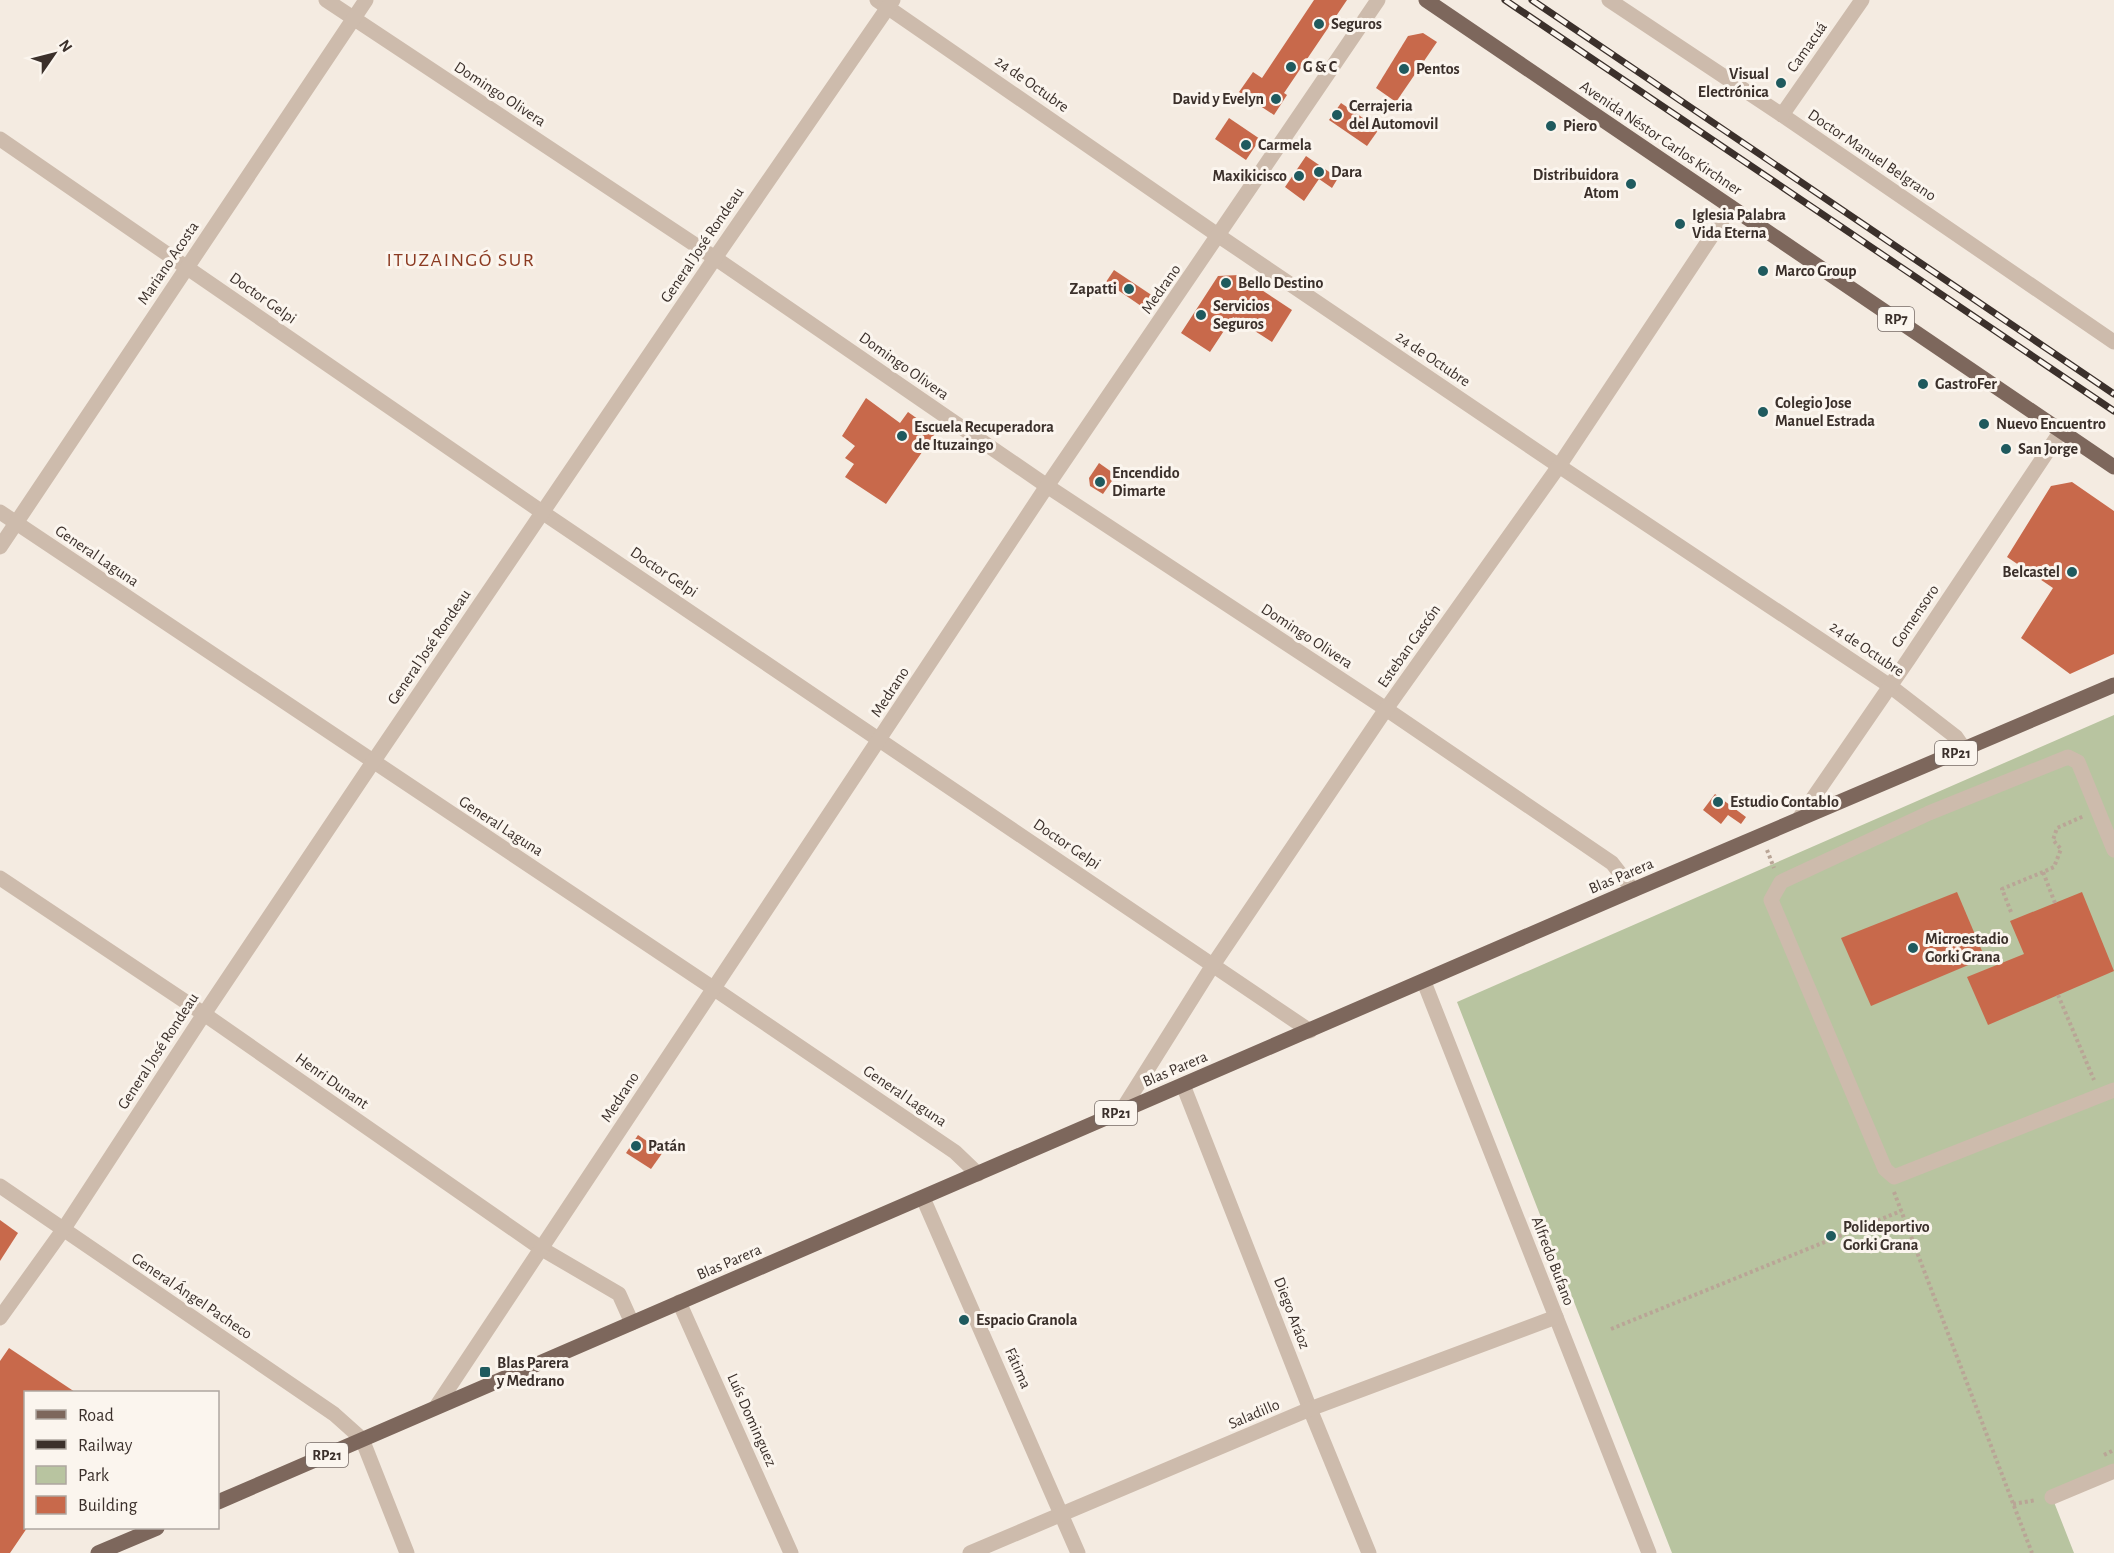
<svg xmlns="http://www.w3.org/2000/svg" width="2114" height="1553" font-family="'Alegreya Sans',sans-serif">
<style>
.green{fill:#b8c4a0}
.building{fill:#c8694b}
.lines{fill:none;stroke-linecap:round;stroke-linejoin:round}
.path{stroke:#b9a596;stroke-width:4;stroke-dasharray:3 3;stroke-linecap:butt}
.minor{stroke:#cdbbac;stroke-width:15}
.major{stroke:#7d675c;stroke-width:15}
.rail-casing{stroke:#3b302b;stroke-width:7}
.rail{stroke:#fbf5ee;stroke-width:4.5;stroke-dasharray:14;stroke-linecap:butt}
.poi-dot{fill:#1f5a5e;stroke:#fbf5ee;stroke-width:2}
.labels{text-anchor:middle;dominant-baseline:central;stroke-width:6;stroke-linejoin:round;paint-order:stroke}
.shield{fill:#fbf5ee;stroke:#756b66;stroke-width:1.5}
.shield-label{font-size:15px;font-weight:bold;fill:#3b302b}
.poi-label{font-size:16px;font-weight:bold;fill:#3b302b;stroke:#fbf5ee;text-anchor:start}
.street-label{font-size:16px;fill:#3b302b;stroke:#fbf5ee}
.quarter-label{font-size:20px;letter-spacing:1.5px;fill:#8c3b22;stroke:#fbf5ee}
</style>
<rect width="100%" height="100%" fill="#f4ebe1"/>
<polygon class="green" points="2114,715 2114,1471 2052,1497 2074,1553 1672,1553 1457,1002"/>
<g class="building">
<polygon points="1314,0 1347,0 1284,93 1287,95 1274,115 1239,92 1253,72 1262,78"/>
<polygon points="1423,33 1437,42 1396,102 1376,88 1408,36"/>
<polygon points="1341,103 1379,129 1367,146 1329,120"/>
<polygon points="1229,118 1260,139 1246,160 1215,139"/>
<polygon points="1306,156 1338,178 1332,188 1319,179 1304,201 1285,187"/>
<polygon points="1114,270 1153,296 1144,308 1106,282"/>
<polygon points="1239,275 1292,310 1272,342 1233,317 1210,352 1181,333 1218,276"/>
<polygon points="866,398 900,423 908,412 936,432 886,504 845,477 854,464 845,458 855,446 842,436"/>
<polygon points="1099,463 1116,475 1103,494 1090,486 1089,478"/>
<polygon points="2072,482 2114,511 2114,654 2070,674 2021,638 2053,588 2007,557 2051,486"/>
<polygon points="1715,794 1746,817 1741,824 1728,815 1721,824 1703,810"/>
<polygon points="1957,892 1985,958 1871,1006 1841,938"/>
<polygon points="2082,892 2114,971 1988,1025 1967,977 2024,954 2010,921"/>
<polygon points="638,1135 663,1152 651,1169 626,1153"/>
<polygon points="0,1220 18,1233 0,1261"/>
<polygon points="9,1348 75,1392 26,1392 27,1528 10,1553 0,1553 0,1361"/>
</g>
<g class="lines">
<g class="path">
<polyline points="1767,850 1774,868"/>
<polyline points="2055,903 2043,872 2054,867 2061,849 2053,840 2057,828 2084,816"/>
<polyline points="2011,912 2002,889 2043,872"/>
<polyline points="2058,995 2094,1080"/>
<polyline points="1894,1192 2032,1553"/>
<polyline points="1611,1329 1901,1211"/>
<polyline points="2104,1455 2114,1450"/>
<polyline points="2013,1504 2036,1500"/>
</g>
<g class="minor">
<polyline points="326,0 715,258 1047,486 1386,709 1612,863 1633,890"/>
<polyline points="877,0 1219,236 1559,466 1890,686 1956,737 1965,750"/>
<polyline points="1609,0 1782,115 2114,342"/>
<polyline points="1782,115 1862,0"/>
<polyline points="0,139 542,512 1310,1031"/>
<polyline points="0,512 713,988 955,1152 978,1174"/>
<polyline points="0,547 366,0"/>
<polyline points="1798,820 1908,660 2061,431"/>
<polyline points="2114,850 2078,762 2068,757 1929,813 1781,882 1771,900 1885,1169 1894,1177 2114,1090"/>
<polyline points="0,878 204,1014 542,1249 619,1294 632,1323"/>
<polyline points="1424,982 1649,1553"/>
<polyline points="1183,1085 1310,1409 1369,1553"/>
<polyline points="1122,1110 1213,965 1386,709 1559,466 1731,207"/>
<polyline points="0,1186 334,1414 362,1439 407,1553"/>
<polyline points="923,1198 1078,1553"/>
<polyline points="679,1302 791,1553"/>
<polyline points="0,1318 63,1230 204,1014 373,762 715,258 893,0"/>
<polyline points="436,1407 1047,486 1378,0"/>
<polyline points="2052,1497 2114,1471"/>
<polyline points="970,1553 1310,1409 1556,1317"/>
</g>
<g class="major">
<polyline points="1426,0 2114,467"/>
<polyline points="218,1502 1633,890 2114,685"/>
<polyline points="98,1553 157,1528"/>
</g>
<g class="rail-casing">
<g id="rail">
<polyline points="1505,0 2114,411"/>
<polyline points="1532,0 2114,394"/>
</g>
</g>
<use href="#rail" class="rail"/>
</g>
<g class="poi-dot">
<circle cx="1319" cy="24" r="6"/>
<circle cx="1291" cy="67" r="6"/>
<circle cx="1404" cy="69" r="6"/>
<circle cx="1781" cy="83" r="6"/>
<circle cx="1276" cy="99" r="6"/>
<circle cx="1337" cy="115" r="6"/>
<circle cx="1551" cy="126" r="6"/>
<circle cx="1246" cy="145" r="6"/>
<circle cx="1319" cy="172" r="6"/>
<circle cx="1299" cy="176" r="6"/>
<circle cx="1631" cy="184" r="6"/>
<circle cx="1680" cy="224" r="6"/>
<circle cx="1763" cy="271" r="6"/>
<circle cx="1226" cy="283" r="6"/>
<circle cx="1129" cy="289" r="6"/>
<circle cx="1201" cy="315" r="6"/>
<circle cx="1923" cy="384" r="6"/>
<circle cx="1763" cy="412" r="6"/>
<circle cx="1984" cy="424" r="6"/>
<circle cx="902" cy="436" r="6"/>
<circle cx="2006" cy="449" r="6"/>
<circle cx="1100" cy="482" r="6"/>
<circle cx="2072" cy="572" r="6"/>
<circle cx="1718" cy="802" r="6"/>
<circle cx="1913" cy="948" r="6"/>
<circle cx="636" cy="1146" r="6"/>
<circle cx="1831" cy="1236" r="6"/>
<circle cx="964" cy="1320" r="6"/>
<rect x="479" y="1366" width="12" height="12" rx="3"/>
</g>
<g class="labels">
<g class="shield">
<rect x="1878" y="307" width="36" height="24" rx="4.5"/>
<rect x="1935" y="741" width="42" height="24" rx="4.5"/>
<rect x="1095" y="1101" width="42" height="24" rx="4.5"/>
<rect x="306" y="1443" width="42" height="24" rx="4.5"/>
</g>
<g class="shield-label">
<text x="1896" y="319">RP7</text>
<text x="1956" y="753">RP21</text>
<text x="1116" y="1113">RP21</text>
<text x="327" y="1455">RP21</text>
</g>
<g class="poi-label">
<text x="1331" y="24">Seguros</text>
<text x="1303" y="67">G &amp; C</text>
<text x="1416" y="69">Pentos</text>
<text x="1769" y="74" text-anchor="end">Visual<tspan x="1769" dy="18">Electrónica</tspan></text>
<text x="1264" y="99" text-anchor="end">David y Evelyn</text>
<text x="1349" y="106">Cerrajeria<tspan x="1349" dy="18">del Automovil</tspan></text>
<text x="1563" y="126">Piero</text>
<text x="1258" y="145">Carmela</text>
<text x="1331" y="172">Dara</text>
<text x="1619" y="175" text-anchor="end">Distribuidora<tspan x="1619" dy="18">Atom</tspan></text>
<text x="1287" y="176" text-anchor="end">Maxikicisco</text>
<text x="1692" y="215">Iglesia Palabra<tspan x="1692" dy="18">Vida Eterna</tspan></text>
<text x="1775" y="271">Marco Group</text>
<text x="1238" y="283">Bello Destino</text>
<text x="1117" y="289" text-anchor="end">Zapatti</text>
<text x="1213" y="306">Servicios<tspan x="1213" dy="18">Seguros</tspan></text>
<text x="1935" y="384">GastroFer</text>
<text x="1775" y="403">Colegio Jose<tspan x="1775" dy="18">Manuel Estrada</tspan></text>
<text x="1996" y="424">Nuevo Encuentro</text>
<text x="914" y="427">Escuela Recuperadora<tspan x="914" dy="18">de Ituzaingo</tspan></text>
<text x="2018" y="449">San Jorge</text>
<text x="1112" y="473">Encendido<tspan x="1112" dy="18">Dimarte</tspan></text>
<text x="2060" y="572" text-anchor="end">Belcastel</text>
<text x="1730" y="802">Estudio Contablo</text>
<text x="1925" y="939">Microestadio<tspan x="1925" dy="18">Gorki Grana</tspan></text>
<text x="648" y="1146">Patán</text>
<text x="1843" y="1227">Polideportivo<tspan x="1843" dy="18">Gorki Grana</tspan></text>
<text x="976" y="1320">Espacio Granola</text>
<text x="497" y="1363">Blas Parera<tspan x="497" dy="18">y Medrano</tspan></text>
</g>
<g class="street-label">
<text transform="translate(1807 47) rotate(-55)">Camacuá</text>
<text transform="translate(1032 84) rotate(35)">24 de Octubre</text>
<text transform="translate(500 94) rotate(33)">Domingo Olivera</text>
<text transform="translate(1661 138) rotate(34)">Avenida Néstor Carlos Kirchner</text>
<text transform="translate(1872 155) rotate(34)">Doctor Manuel Belgrano</text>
<text transform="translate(702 245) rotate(-56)">General José Rondeau</text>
<text transform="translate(168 263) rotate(-56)">Mariano Acosta</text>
<text transform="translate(1161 289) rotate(-55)">Medrano</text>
<text transform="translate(263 298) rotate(35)">Doctor Gelpi</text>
<text transform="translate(1433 359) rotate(34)">24 de Octubre</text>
<text transform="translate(904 366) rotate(35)">Domingo Olivera</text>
<text transform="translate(97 556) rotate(34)">General Laguna</text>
<text transform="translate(664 572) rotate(34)">Doctor Gelpi</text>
<text transform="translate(1915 616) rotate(-56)">Gomensoro</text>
<text transform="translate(1307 636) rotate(33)">Domingo Olivera</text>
<text transform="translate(1409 646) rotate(-55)">Esteban Gascón</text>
<text transform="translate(429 647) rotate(-56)">General José Rondeau</text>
<text transform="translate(1867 649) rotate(34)">24 de Octubre</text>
<text transform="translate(890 692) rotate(-57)">Medrano</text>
<text transform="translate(501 826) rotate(33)">General Laguna</text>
<text transform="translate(1067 844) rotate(34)">Doctor Gelpi</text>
<text transform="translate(1621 876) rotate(-23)">Blas Parera</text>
<text transform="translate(158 1051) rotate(-57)">General José Rondeau</text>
<text transform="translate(1175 1069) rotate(-23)">Blas Parera</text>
<text transform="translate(332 1081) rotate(35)">Henri Dunant</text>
<text transform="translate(905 1096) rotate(34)">General Laguna</text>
<text transform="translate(620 1097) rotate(-57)">Medrano</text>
<text transform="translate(1553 1261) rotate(69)">Alfredo Bufano</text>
<text transform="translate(729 1262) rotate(-23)">Blas Parera</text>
<text transform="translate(192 1296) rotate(34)">General Ángel Pacheco</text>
<text transform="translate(1292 1313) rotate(69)">Diego Aráoz</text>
<text transform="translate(1018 1368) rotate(66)">Fátima</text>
<text transform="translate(1254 1414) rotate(-23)">Saladillo</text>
<text transform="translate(752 1420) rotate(66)">Luís Dominguez</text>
</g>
<g class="quarter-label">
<text x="461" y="260">ITUZAINGÓ SUR</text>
</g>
</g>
<rect x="24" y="1391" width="195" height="138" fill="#fbf5ee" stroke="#aea6a0" stroke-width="1.5"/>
<rect x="36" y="1410" width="30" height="9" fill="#7d675c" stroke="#aea6a0" stroke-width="1.5"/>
<text x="78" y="1421" font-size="18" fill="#3b302b">Road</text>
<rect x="36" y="1440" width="30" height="9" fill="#3b302b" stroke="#aea6a0" stroke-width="1.5"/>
<text x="78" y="1451" font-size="18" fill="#3b302b">Railway</text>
<rect x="36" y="1466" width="30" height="18" fill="#b8c4a0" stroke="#aea6a0" stroke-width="1.5"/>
<text x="78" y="1481" font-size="18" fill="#3b302b">Park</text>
<rect x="36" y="1496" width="30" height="18" fill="#c8694b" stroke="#aea6a0" stroke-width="1.5"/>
<text x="78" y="1511" font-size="18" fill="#3b302b">Building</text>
<g transform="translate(54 54) rotate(55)" stroke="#fbf5ee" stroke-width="4.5" paint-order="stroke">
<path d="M0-4.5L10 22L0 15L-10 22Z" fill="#3b302b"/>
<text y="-9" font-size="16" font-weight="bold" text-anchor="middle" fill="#3b302b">N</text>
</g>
</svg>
